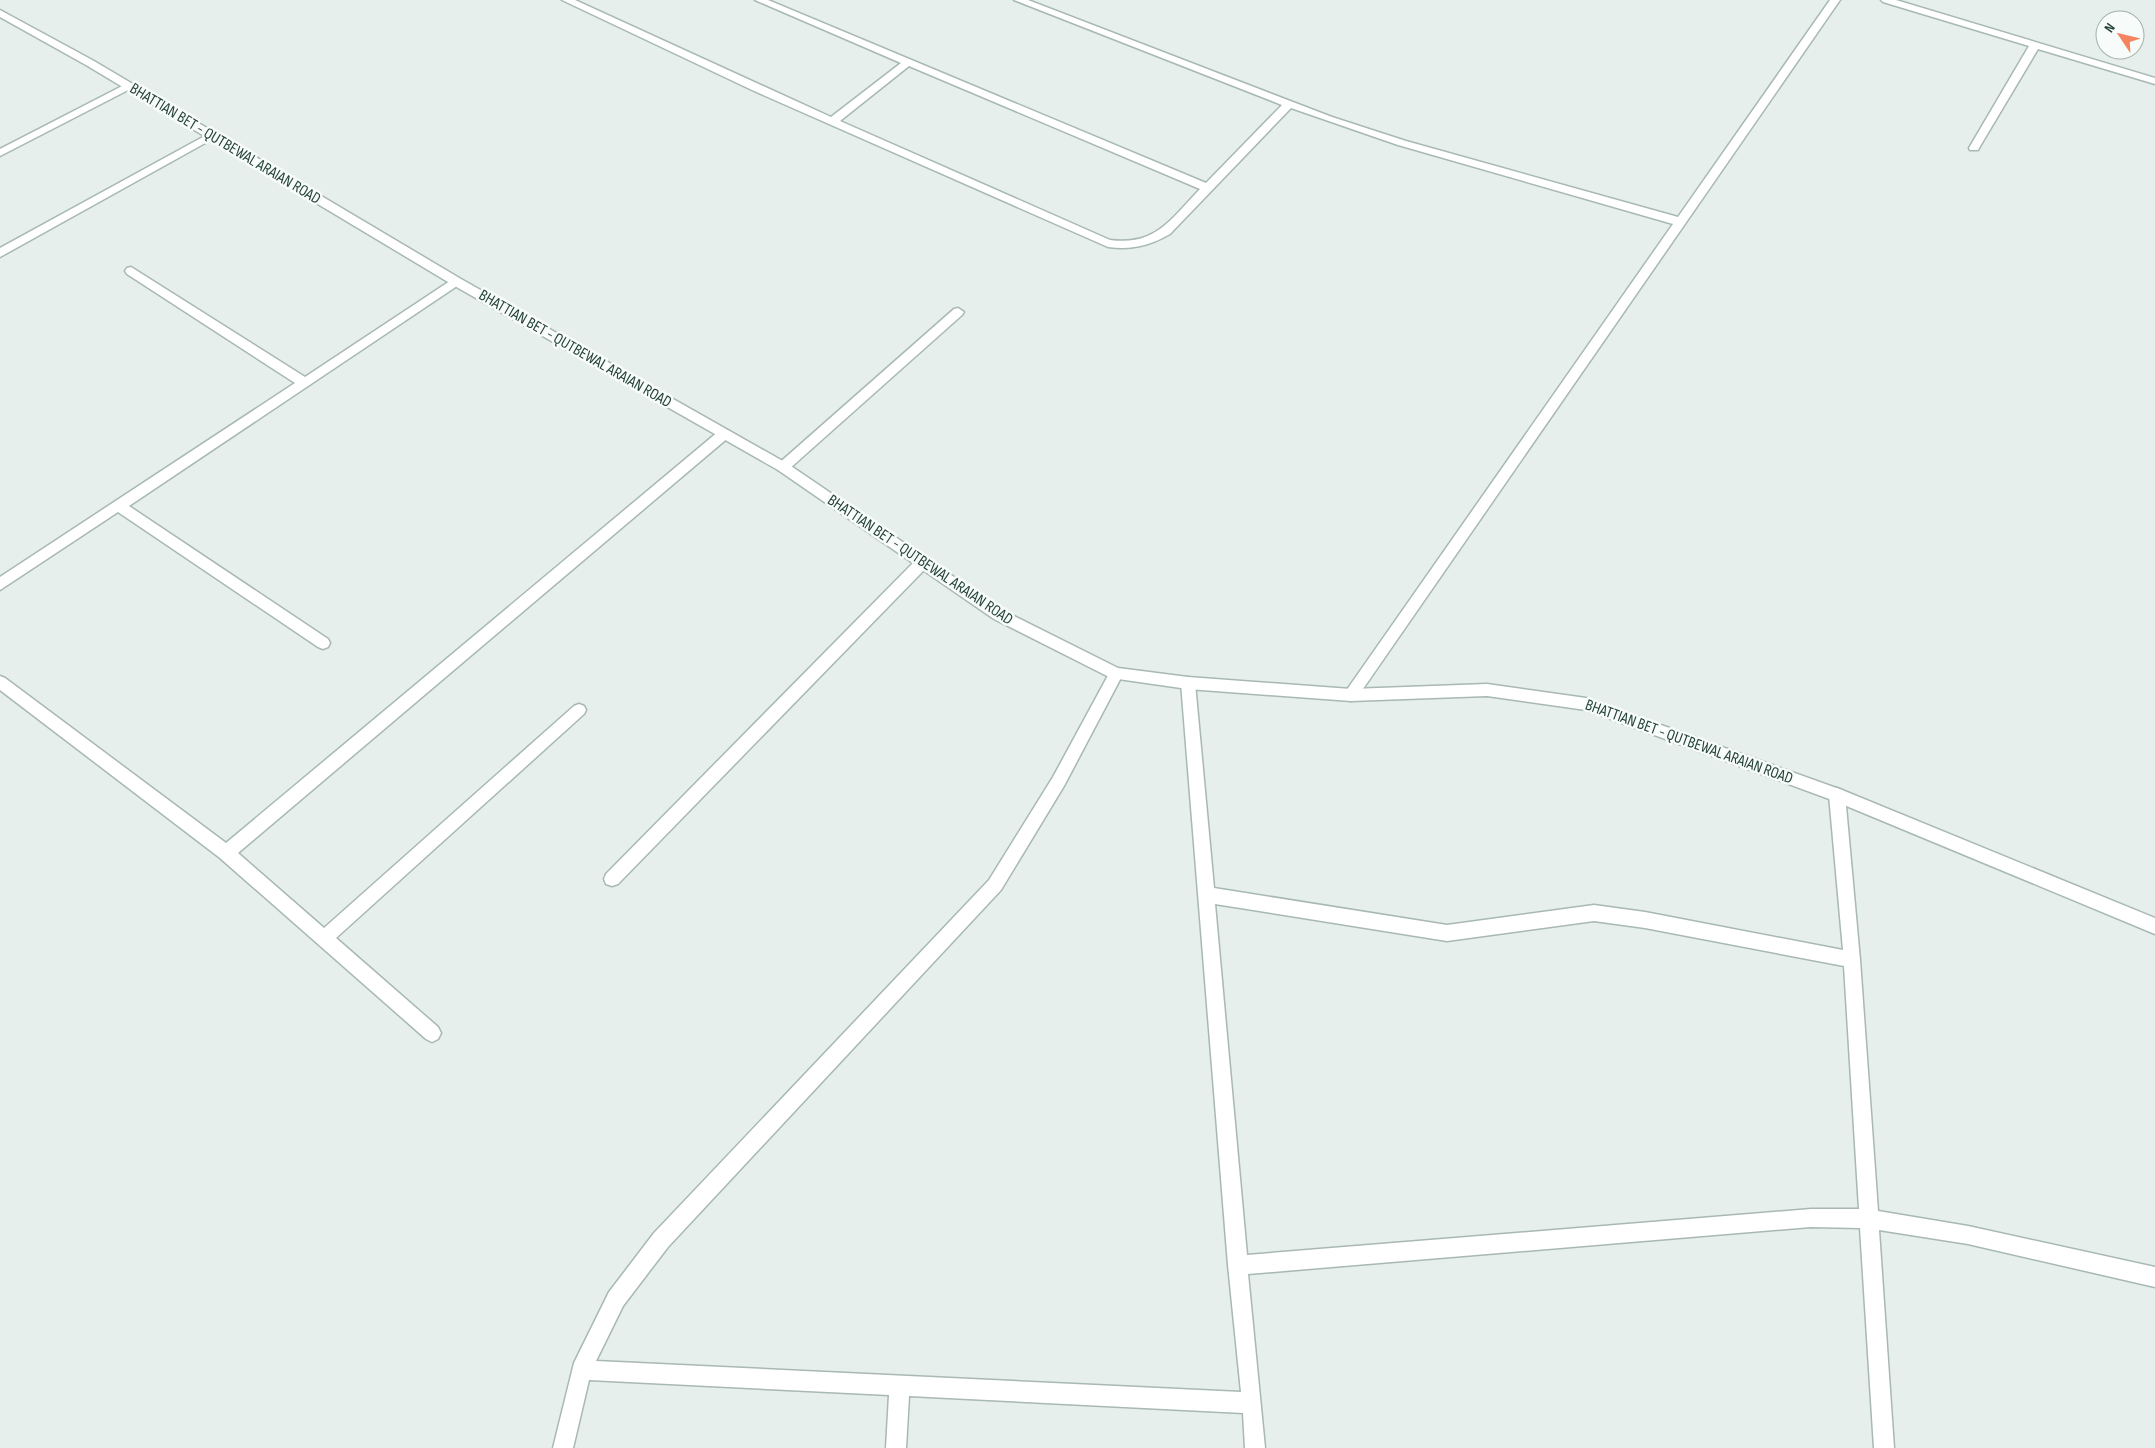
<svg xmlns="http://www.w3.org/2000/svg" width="2155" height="1448" font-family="'Sofia Sans Condensed',sans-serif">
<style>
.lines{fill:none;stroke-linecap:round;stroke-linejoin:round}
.minor-casing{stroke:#a8b8b2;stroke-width:3}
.tertiary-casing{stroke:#a8b8b2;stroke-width:3}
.minor{fill:#fff;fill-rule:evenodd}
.tertiary{fill:#fff;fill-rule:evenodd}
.labels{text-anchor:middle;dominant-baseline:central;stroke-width:5;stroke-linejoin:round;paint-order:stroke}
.street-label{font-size:16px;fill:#24423a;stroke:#f7fbf9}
</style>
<rect width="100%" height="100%" fill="#e6efeb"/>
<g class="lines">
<g class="minor-casing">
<g id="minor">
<path d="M562,0H575L831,117L901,63L755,0H768L1206,183L1282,105L1014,0H1028L1332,117L1406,141L1678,217L1830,0H1840L1356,699L1351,701L1346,699L1344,695L1346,691L1673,224L1398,145L1291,108L1170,234C1149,246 1132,250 1108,247L752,90ZM909,66L1200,189C1171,219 1156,246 1110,240L840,121Z"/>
<polygon points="1881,0 1896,0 2155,78 2155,84 2038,49 1979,148 1978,150 1970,150 1969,148 2029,46 1883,2"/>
<polygon points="128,83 133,86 132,88 0,156 0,149"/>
<polygon points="212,132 216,133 217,135 216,137 0,257 0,248"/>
<polygon points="131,267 305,377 453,279 457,278 463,282 129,506 328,639 330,643 328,647 323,649 318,647 118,512 0,590 0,577 295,383 127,274 125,271 127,268"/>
<polygon points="958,308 964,312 962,315 788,470 778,470 776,467 778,464 954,309"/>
<polygon points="724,429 729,431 730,434 729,437 238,853 324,928 574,706 579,704 584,706 586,710 584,714 336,938 438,1027 441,1033 438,1039 432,1042 426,1039 220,858 0,690 0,676 5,678 226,843 719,431"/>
<polygon points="922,558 927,559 929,563 927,567 618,884 612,886 606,884 604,879 606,874 917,559"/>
<path d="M1116,668L1121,670L1123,674L1064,786L1001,890L668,1247L623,1306L596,1361L1241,1392L1228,1265L1181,683L1183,679L1188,677L1193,679L1195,683L1214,888L1447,925L1594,905L1645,912L1843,950L1829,795L1832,790L1837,788L1842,790L1845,795L1860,960L1878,1211L1968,1226L2155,1267V1287L1968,1244L1879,1230L1894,1448H1874L1860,1228L1811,1227L1248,1274L1265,1448H1245L1243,1413L909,1396L906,1448H886L889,1395L589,1380L573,1448H553L574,1363L609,1292L654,1233L989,880L1053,777L1111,670ZM1215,904L1447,941L1594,921L1645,928L1844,966L1859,1209H1811L1247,1255Z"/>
</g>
</g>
<g class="tertiary-casing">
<polygon id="tertiary" points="0,10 94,61 461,279 788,464 1004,611 1118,668 1188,677 1351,689 1487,684 1586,698 1842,790 2155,918 2155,934 1832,800 1586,710 1487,696 1351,701 1188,689 1111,678 994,619 778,470 453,285 86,65 0,17"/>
</g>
<use href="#minor" class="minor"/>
<use href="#tertiary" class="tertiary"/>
</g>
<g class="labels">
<g class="street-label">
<text transform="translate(225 144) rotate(31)">BHATTIAN BET - QUTBEWAL ARAIAN ROAD</text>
<text transform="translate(575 349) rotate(30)">BHATTIAN BET - QUTBEWAL ARAIAN ROAD</text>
<text transform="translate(920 560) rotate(34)">BHATTIAN BET - QUTBEWAL ARAIAN ROAD</text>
<text transform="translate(1689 742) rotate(20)">BHATTIAN BET - QUTBEWAL ARAIAN ROAD</text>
</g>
</g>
<g transform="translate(2120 35) rotate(305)"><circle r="24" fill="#f7fbf9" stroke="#a3b1ad"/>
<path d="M0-4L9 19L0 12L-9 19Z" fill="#f4845f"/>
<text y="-8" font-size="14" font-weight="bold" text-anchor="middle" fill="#24423a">N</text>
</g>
</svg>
